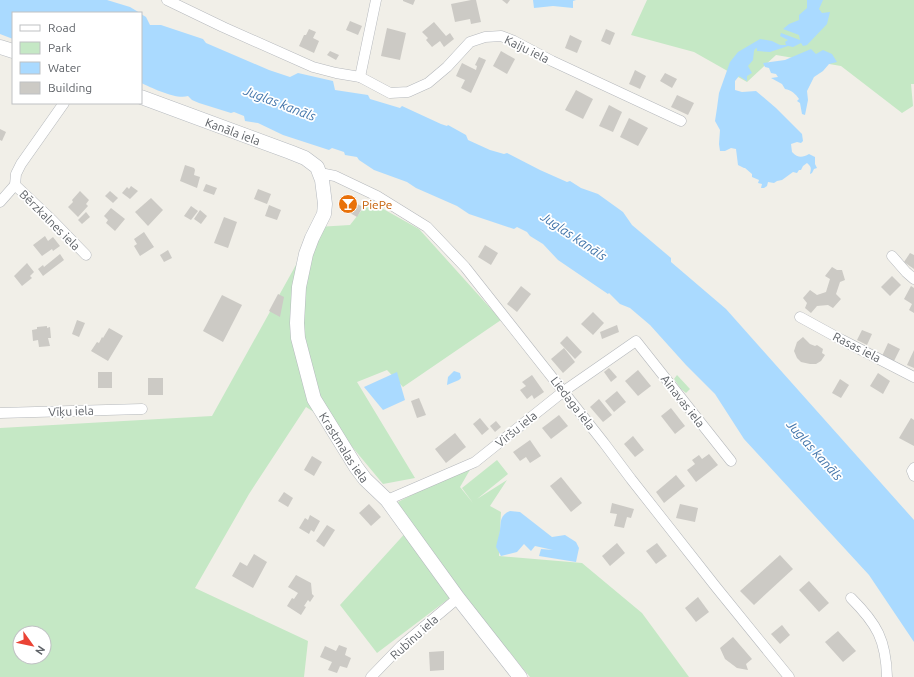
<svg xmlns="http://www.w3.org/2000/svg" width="914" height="677" font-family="Ubuntu,sans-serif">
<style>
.green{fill:#c5e8c5;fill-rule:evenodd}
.water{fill:#aadaff}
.building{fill:#cccac5}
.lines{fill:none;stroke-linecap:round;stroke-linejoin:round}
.street-casing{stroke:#b5b8bc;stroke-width:11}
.secondary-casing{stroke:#b6babf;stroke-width:15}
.street{stroke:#fff;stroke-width:10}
.secondary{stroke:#fff;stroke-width:14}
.labels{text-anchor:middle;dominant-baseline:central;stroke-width:3.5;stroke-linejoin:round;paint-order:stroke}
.street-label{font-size:12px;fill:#5f6368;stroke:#fff}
.food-label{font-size:12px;fill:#c56008;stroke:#fff;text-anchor:start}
.water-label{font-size:13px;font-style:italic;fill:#4174aa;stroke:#fff}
</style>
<rect width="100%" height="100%" fill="#f1efe8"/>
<g class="green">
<polygon points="647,0 914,0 914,84 911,84 913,106 902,113 841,66 776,55 747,82 694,52 631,35"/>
<path d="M369,201L419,229L501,320L403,387L387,370L357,382L415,478L383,484L334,425L306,407L249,494L195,588L308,641L304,677H0V428L212,416L317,227L350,225ZM20,633H44V657H20Z"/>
<polygon points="677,375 690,389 686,393 681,389 674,379"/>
<polygon points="497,460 508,474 477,499 507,480 490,506 501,512 499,548 499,556 582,563 642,613 689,677 530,677 459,591 377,653 340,605 409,529 398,502 447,477 471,468 460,487 473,503 462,488"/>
</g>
<g class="water">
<polygon points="0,0 107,0 130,7 140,13 13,13 13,39 0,34"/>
<polygon points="533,0 576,0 573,1 573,8 553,6 534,8"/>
<path d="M807,0H823L819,9L822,13L830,12L827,24L807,45L803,46L801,43L793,47L788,46L770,52L757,51V48L755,49L754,51L753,60L748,66L752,73L747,76V81L739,76L735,81V90L742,92L756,91L776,108L802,134L803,141L801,143L797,142L791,144L792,152C798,158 802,158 809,154L815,157V164L817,168L814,169L812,173L810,174C811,169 812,167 807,163L803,166L801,170H799L797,173L793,172L782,180L777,181L774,183L768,182L767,186L764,188H761L762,184L758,183L759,180L752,177V174L745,168H744L738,165L736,149L731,148L725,151H720L719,144L720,130L715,121L717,108L719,93L730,62L738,52L760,39L772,41L780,45H786L785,42L788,40L780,36L781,33L800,40L799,35L783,29L789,24L799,20V15L807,8Z"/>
<path d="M141,14L146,17L150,25H161L203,39L206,43L269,70L290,77L298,73L333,81L335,90L368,95L370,99L400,108L402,106L441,124L447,126L448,125L466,135L468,140L490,150L504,154L507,153L540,170L567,182L570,181L581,188L598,194L623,212L632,225L671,258V262L726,309L914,520V642L869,575L744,439L715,394L686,365L650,325L630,308L620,304L609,293L608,294L558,260L543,244L530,236L527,232L517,227L514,229L469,214L457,206L416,188L407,182L374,170L359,160L357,157L345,155L344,152L332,148L329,150L283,135L258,123L245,121L244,116L234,112L231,113L199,103L192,100L188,96C177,100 152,88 141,83Z"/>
<path d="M811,49L816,54L823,50L832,54L837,62L829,64L823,71L814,77L807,91L808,100L805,115L802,114L800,103L797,101L799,99C796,94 791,90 785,89L782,84L771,78L778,77L776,74L771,73L769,68L765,67L763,63L785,60Z"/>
<polygon points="454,371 460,373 461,378 459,380 447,385 448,377"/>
<polygon points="397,372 405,400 383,410 364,387"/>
<path d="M510,511L520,512L552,537L565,535L576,542L579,548L576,562L539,556L541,549L553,550L535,546L531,551L524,544L517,552L501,556L496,547C497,541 499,536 500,530C501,521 500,515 510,511Z"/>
</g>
<g class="building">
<polygon points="403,0 415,0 413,5 403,1"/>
<polygon points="471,0 476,0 481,22 471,24 470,19 455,22 451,4"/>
<polygon points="502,0 510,0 507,4"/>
<polygon points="350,21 362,26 358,35 346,30"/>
<polygon points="434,22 446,36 450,33 454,39 444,47 440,41 432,47 426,40 428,38 422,32"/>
<polygon points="387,28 406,33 400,60 381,56"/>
<polygon points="309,29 316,32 313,38 319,41 314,53 299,46 304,35 306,35"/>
<polygon points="606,29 615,33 610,45 601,41"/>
<polygon points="570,35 582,41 577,53 565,48"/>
<polygon points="330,51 339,55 336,60 327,55"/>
<polygon points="501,51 515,59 507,74 493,66"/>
<polygon points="479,57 486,60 471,93 461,88 465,80 456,76 462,63 476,70 477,66 475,65"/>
<polygon points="635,70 646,76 640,89 629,84"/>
<polygon points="665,73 677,79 672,88 660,81"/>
<polygon points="576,90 593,99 583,119 565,110"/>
<polygon points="677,95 694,103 688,115 671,107"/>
<polygon points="609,105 622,112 613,132 599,126"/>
<polygon points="629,118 648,128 638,146 620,137"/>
<polygon points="0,129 6,132 2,141 0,140"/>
<polygon points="185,165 194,168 195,170 194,175 200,177 197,188 180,181"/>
<polygon points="206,184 217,188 214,195 203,191"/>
<polygon points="131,186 138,191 130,199 122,193 127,187 129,189"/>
<polygon points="258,189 271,194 267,204 254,199"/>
<polygon points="80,191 89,200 86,204 88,206 78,217 68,207 73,202 72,200"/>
<polygon points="110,191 118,198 113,203 105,196"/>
<polygon points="151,198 163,210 148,226 135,212"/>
<polygon points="348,199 363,207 357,217 343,209"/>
<polygon points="269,205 281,210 277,220 265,216"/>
<polygon points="191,206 198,211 191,220 184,216"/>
<polygon points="111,208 125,219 115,231 106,223 108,220 104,216"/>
<polygon points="200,210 207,216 201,224 194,219"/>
<polygon points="86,212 90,217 82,224 78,220"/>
<polygon points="224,217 237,222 228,248 214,243"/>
<polygon points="144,232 154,247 140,256 134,246 137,244 134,239"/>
<polygon points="45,236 48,241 53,237 60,246 53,251 52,249 42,256 33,245"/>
<polygon points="485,245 498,253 491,265 478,257"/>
<polygon points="168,250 172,258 164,262 160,255"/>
<polygon points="910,253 914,255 914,269 904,262"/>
<polygon points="60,254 64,260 43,276 38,269 43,265 44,267"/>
<polygon points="27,263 34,272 30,276 32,278 22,286 14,276"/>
<polygon points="832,267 837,270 842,270 845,280 840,282 836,294 841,299 833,308 828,305 817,306 811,313 805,308 807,303 803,298 810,290 817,295 826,292 830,279 825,276"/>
<polygon points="892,276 901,285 890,296 881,287"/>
<polygon points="521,286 531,294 517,312 507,304"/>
<polygon points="911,286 914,288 914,313 909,310 912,304 904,299"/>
<polygon points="278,294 284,297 280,317 269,311"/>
<polygon points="222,295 242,305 223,342 203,331"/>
<polygon points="593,312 604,323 593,335 581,324"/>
<polygon points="77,320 85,323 79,337 72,334"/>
<polygon points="617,325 619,332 602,339 600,332"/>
<polygon points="47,326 47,328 50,327 51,338 48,338 50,346 39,347 38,340 33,341 32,330 37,329 37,327"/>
<polygon points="109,328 123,336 108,361 91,351 97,342 99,343 102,337 103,338"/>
<polygon points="862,330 872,334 867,345 857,340"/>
<polygon points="567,336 582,352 575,359 560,343"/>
<polygon points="803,337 810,344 815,346 817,345 823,349 822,353 825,355 821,361 816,364 810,364 801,362 797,358 794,351 797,342"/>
<polygon points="888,343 900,349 894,361 882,356"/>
<polygon points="564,348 575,362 563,373 551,359"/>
<polygon points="914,350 914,368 907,365"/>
<polygon points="609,368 617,377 611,382 604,372"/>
<polygon points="638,370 651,386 638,396 625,381"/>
<rect x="98" y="372" width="14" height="16"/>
<polygon points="878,373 890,381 883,394 870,386"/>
<polygon points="532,375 544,392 534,399 532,395 527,399 520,390 526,386 522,382"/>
<rect x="148" y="378" width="15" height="17"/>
<polygon points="840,379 849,385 841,398 832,393"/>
<polygon points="617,391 626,402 614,412 605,401"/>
<polygon points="419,398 426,415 417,418 411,401"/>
<polygon points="599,399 612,415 603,422 590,407"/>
<polygon points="671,408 685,426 675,434 661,416"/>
<polygon points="559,415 568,426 551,439 542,428"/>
<polygon points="480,418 489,429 482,435 473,424"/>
<polygon points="911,418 914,420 914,446 899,438"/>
<polygon points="496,421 501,427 495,432 490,426"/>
<polygon points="455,433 466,447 446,463 435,449"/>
<polygon points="633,436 644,450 635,457 624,444"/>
<polygon points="530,440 541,456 530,463 526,457 520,461 513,452"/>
<polygon points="709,454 718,465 696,482 687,470 695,464 692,460 699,455 702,459"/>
<polygon points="312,456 322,462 314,476 304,470"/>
<polygon points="676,475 685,486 664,503 656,492"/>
<polygon points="561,477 582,503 571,512 550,486"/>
<polygon points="284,492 293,498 288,507 278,501"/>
<polygon points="612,503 634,509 631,518 627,517 624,528 614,526 617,514 610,513"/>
<polygon points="369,504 381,517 371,526 359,513"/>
<polygon points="680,504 698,508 695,522 676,518"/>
<polygon points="310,515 320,521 314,532 311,530 309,534 299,528 305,518 308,520"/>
<polygon points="327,525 335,530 324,547 316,541"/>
<polygon points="617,543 625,553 610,566 602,556"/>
<polygon points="657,543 667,556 656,564 646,551"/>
<polygon points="254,554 267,562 253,588 232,576 240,562 247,566"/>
<polygon points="780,555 793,569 754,605 740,591"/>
<polygon points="296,575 311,583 312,594 314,596 310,602 308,600 304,606 306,607 301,615 287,606 292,598 294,599 298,593 288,587"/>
<polygon points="809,581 829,603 819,612 799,590"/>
<polygon points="698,597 709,612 696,622 685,608"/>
<polygon points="782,625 790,635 780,644 771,634"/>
<polygon points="838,631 856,651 843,662 825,642"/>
<polygon points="733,637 752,659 746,664 748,670 737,668 725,659 720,648"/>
<polygon points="339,645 347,648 345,655 351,658 347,668 340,666 337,673 328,670 332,662 320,657 325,646 336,651"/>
<polygon points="444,651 444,670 430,671 429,652"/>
</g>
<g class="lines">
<g class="street-casing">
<g id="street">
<polyline points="167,0 223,27 313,67 336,73 360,77 390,93 408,92 428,83 447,67 470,42 485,37 501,36 514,41 552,61 681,121"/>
<polyline points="360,77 376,0"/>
<polyline points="64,103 21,164 16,174 15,185 53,221 86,255"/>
<polyline points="320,173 335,176 377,196 427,227 465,267 604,443 631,479 716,587 789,677"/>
<polyline points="0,202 15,185"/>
<polyline points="892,256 906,272 914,279"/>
<polyline points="800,317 842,340 914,377"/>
<polyline points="0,413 142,409"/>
<polyline points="914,468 912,471 914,476"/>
<polyline points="387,500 475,462 564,391 636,341 731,461"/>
<path d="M851,598C877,624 886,640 887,677"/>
<polyline points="371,677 401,646 458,598"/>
</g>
</g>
<g class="secondary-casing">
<g id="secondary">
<polyline points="0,47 13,51"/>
<path id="s1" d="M141,97L290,152L305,158L317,167L322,180L325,204L324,214L312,238L306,254L299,287L297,323L298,338L314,399L356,467L365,479L387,500L458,598L520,677"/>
</g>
</g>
<use href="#street" class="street"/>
<use href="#secondary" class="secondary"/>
</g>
<defs>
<g id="bar-disc" transform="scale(1)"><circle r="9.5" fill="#e8710a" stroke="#fff"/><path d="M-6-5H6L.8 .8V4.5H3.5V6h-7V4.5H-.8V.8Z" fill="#fff"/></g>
</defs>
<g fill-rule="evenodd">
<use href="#bar-disc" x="348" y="204"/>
</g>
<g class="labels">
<g class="street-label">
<text transform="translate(527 49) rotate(26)">Kaiju iela</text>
<text stroke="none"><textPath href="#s1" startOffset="98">Kanāla iela</textPath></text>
<text transform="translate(50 220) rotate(45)">Bērzkalnes iela</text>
<text transform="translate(857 347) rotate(27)">Rasas iela</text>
<text transform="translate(683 401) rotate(52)">Ainavas iela</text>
<text transform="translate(573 403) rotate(52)">Liedaga iela</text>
<text transform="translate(71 411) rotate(-2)">Vīķu iela</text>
<text transform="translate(516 429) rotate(-39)">Viršu iela</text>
<text stroke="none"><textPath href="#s1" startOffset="487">Krastmalas iela</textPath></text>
<text transform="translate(414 637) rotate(-42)">Rubīnu iela</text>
</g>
<g class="food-label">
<text x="362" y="204">PiePe</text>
</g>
<g class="water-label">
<text transform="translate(280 103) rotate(21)">Juglas kanāls</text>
<text transform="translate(574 236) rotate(34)">Juglas kanāls</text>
<text transform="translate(815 450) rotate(48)">Juglas kanāls</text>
</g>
</g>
<rect x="12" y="12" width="130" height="92" fill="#ffffff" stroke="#bfc1c3"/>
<rect x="20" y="25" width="20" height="6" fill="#ffffff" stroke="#bfc1c3"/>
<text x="48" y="32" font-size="12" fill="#5f6368">Road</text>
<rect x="20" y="42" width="20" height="12" fill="#c5e8c5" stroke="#bfc1c3"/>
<text x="48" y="52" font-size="12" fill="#5f6368">Park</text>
<rect x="20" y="62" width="20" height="12" fill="#aadaff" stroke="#bfc1c3"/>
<text x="48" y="72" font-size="12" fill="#5f6368">Water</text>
<rect x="20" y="82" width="20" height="12" fill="#cccac5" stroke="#bfc1c3"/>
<text x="48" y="92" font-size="12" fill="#5f6368">Building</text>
<g transform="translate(32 645) rotate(123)"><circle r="19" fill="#ffffff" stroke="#bfc1c3"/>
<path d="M0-3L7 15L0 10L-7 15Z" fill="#ea4335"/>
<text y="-6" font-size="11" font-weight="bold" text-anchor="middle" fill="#5f6368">N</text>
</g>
</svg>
